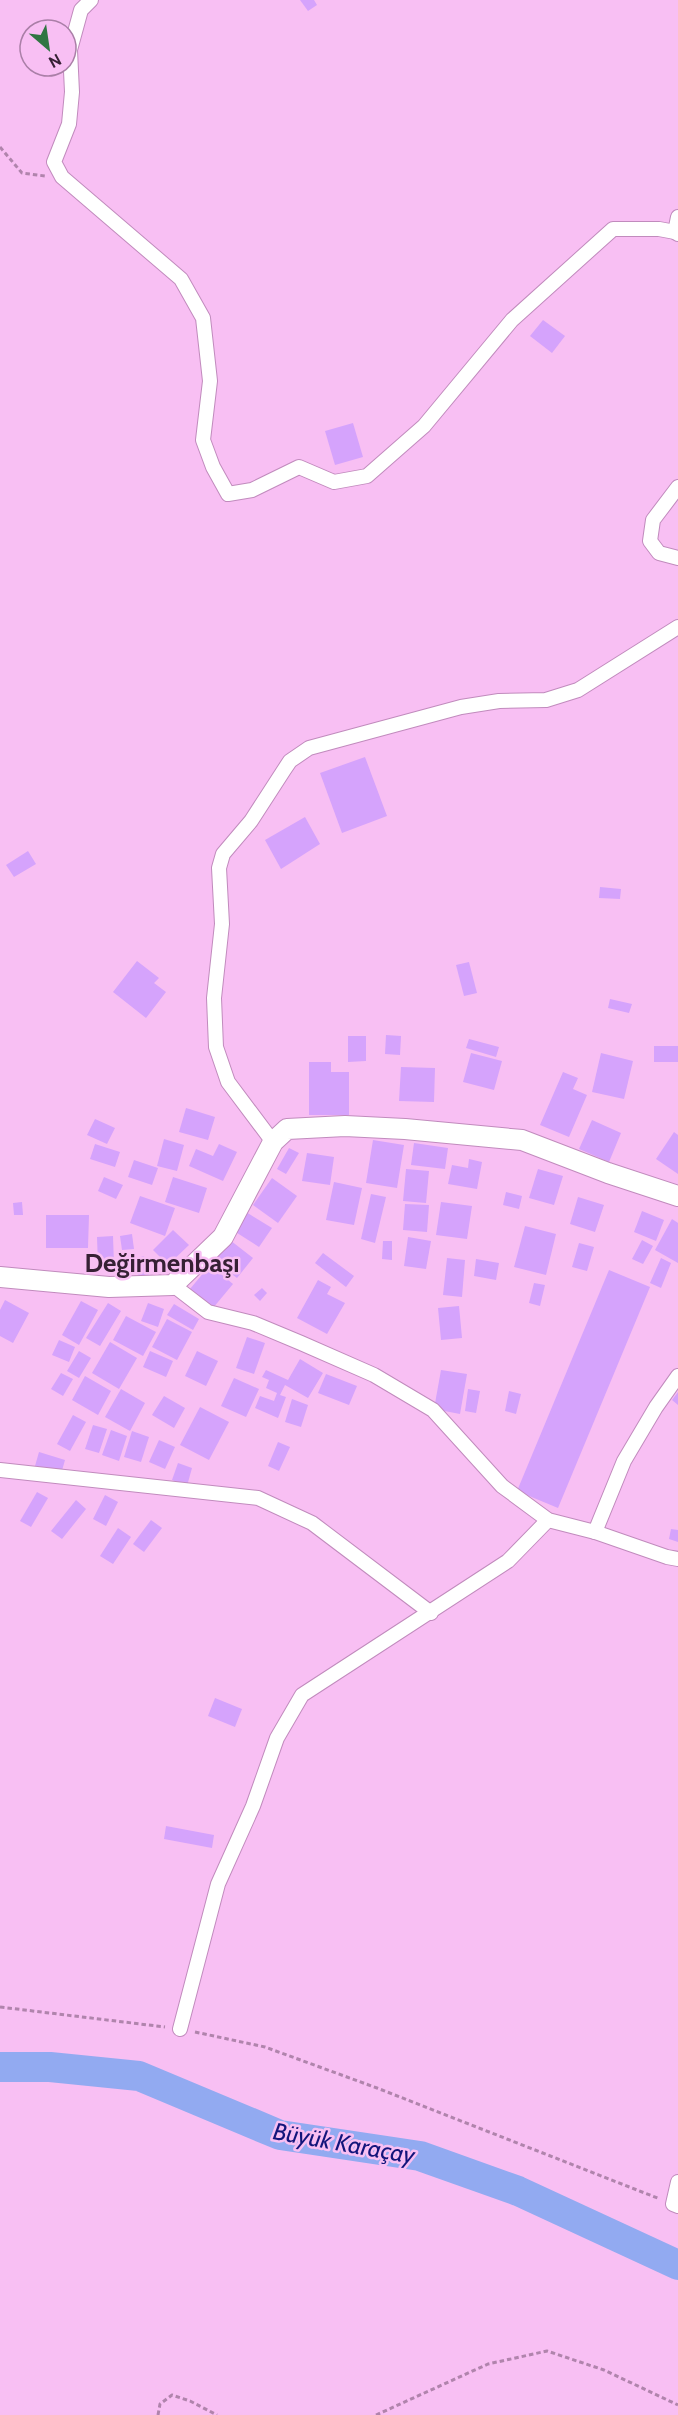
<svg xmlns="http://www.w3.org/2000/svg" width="678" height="2415" font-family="Cabin,sans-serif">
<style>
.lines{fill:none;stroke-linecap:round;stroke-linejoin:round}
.river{stroke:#92aaf1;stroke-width:30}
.building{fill:#d5a3fc}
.street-casing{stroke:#c18bbd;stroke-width:16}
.secondary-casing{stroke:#c18bbd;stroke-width:22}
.path{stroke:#b084ac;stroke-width:3;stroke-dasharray:4.5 3;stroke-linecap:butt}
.street{stroke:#fff;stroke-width:14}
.secondary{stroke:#fff;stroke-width:20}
.labels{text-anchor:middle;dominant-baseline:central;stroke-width:5;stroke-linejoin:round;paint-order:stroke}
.water-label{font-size:24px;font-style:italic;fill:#12157b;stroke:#f8bff3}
.quarter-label{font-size:26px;font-weight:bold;fill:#362034;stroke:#f8bff3}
</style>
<rect width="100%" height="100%" fill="#f8bff3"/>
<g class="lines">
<polyline class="river" points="0,2067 50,2067 139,2076 280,2135 420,2156 518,2191 678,2265"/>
</g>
<g class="building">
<polygon points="300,0 314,0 317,5 308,11"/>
<polygon points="543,320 565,336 552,353 530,336"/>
<polygon points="353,423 363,457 335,465 325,431"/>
<polygon points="365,757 387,816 342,833 320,773"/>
<polygon points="305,817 320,844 281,869 265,840"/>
<polygon points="28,851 36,864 14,877 6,865"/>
<polygon points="600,887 621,889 620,899 599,898"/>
<polygon points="137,961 159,978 154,983 166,992 146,1018 113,992"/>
<polygon points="469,962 477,993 464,996 456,965"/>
<polygon points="610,999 632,1004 629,1013 608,1008"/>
<polygon points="386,1035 401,1036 400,1055 385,1054"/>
<polygon points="348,1036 366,1036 366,1061 348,1062"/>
<polygon points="469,1039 499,1047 496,1057 466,1048"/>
<rect x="654" y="1046" width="24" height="16"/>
<polygon points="471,1053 502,1061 494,1090 463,1082"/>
<polygon points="601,1053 633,1061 624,1099 592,1092"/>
<polygon points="309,1062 331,1062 331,1072 349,1072 349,1115 309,1115"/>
<polygon points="401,1067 435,1068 434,1102 399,1101"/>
<polygon points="563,1072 578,1078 573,1089 587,1095 569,1137 540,1125"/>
<polygon points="186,1108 215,1117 208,1140 179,1132"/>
<polygon points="95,1119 115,1128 107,1144 87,1135"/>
<polygon points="592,1120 621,1133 609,1162 579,1149"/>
<polygon points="674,1132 678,1135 678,1174 656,1159"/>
<polygon points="164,1139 184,1145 177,1171 157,1166"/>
<polygon points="373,1140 404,1145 397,1188 366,1183"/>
<polygon points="414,1143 448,1148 445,1169 411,1165"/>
<polygon points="95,1144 120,1152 115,1167 90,1159"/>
<polygon points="219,1144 237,1152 223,1181 189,1166 196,1149 213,1156"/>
<polygon points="289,1148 299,1153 286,1174 277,1169"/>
<polygon points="307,1153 334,1157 330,1185 302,1181"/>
<polygon points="469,1159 482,1162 477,1189 448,1184 452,1165 468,1168"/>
<polygon points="134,1160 158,1168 152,1185 128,1177"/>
<polygon points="406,1169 429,1171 426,1203 403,1201"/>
<polygon points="538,1169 563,1176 554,1205 529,1198"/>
<polygon points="104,1177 123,1185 116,1199 98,1191"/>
<polygon points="173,1177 207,1188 199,1213 165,1202"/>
<polygon points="272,1178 297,1196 278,1223 253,1205"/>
<polygon points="334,1182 362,1188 354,1225 326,1220"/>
<polygon points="506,1192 522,1196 519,1209 503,1205"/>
<polygon points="371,1194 386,1197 375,1243 361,1239"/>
<polygon points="140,1196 175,1208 165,1236 130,1223"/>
<polygon points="578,1197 604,1205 595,1232 570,1224"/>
<polygon points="22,1202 23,1215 14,1215 13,1203"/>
<polygon points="441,1202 472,1206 467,1239 436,1235"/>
<polygon points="405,1204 429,1205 427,1232 403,1230"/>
<polygon points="642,1211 664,1220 656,1241 634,1232"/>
<polygon points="246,1212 272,1228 259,1247 234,1231"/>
<polygon points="46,1215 89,1215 88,1248 46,1248"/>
<polygon points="672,1219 678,1223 678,1263 655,1250"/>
<polygon points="525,1226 556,1234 546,1275 514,1267"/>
<polygon points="173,1230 189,1245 168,1265 153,1250"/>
<polygon points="132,1234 134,1249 122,1250 120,1236"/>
<polygon points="113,1236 114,1265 98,1265 97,1237"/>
<polygon points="226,1237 253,1258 237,1278 211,1258"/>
<polygon points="408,1237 431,1241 426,1269 404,1266"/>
<polygon points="642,1240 653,1246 643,1264 632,1259"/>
<polygon points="383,1241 392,1241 392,1260 382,1259"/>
<polygon points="579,1243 594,1247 587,1271 572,1267"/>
<polygon points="323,1253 354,1276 346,1287 315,1263"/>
<polygon points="129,1254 131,1269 122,1271 120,1256"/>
<polygon points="144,1256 149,1275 139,1278 134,1259"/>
<polygon points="447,1258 465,1260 462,1297 443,1295"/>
<polygon points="661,1258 671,1263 661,1288 650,1283"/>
<polygon points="476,1259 499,1263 496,1280 474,1276"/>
<polygon points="210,1265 233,1284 213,1308 190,1289"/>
<polygon points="609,1270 650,1287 558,1508 517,1491"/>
<polygon points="318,1280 331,1287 327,1294 345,1303 327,1334 297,1318"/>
<polygon points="534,1283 545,1285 540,1306 529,1303"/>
<polygon points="262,1288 267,1293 260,1301 254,1295"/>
<polygon points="5,1300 29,1313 13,1343 0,1336 0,1310"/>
<polygon points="81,1301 98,1310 79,1345 62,1335"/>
<polygon points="108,1303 121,1311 100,1346 86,1338"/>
<polygon points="148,1303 164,1309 158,1327 141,1321"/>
<polygon points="174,1304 199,1319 193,1330 167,1315"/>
<polygon points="459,1306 462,1338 441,1340 438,1308"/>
<polygon points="126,1316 156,1332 143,1356 113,1340"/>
<polygon points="167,1319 192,1332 177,1360 152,1347"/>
<polygon points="247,1337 265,1343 254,1374 236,1368"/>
<polygon points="59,1340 75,1347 69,1362 52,1355"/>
<polygon points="110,1342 137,1358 119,1389 92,1373"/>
<polygon points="79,1351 91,1358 79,1378 67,1371"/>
<polygon points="150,1351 173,1361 166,1377 143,1367"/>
<polygon points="197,1351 218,1361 206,1386 185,1376"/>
<polygon points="300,1359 323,1373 308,1398 285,1385 280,1395 286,1397 278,1418 255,1408 260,1396 274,1401 277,1393 266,1388 269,1380 262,1377 266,1370 288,1380"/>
<polygon points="441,1370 467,1374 460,1414 434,1409"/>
<polygon points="61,1373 73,1379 63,1396 51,1389"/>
<polygon points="326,1374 357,1386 349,1405 318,1393"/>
<polygon points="85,1376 111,1391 98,1415 72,1400"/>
<polygon points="234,1378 259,1389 246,1417 221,1406"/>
<polygon points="121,1389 145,1403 130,1431 105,1417"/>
<polygon points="468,1389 480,1391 476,1413 465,1411"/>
<polygon points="509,1391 521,1394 516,1414 505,1411"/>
<polygon points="678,1392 678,1405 672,1400"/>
<polygon points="164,1396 185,1408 174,1428 152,1415"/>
<polygon points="292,1399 308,1405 301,1427 285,1422"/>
<polygon points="200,1407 229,1422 209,1460 180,1445"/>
<polygon points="73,1415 86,1422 70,1451 57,1444"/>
<polygon points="93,1425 107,1429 99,1453 85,1449"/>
<polygon points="111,1430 127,1436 119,1461 102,1455"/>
<polygon points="132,1431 149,1437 141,1462 124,1457"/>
<polygon points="159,1440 175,1447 165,1469 149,1462"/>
<polygon points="278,1442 290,1447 279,1471 268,1466"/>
<polygon points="39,1452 65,1460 61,1474 35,1466"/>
<polygon points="178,1463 192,1468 187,1486 172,1480"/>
<polygon points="37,1492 48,1498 31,1527 20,1521"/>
<polygon points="105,1495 118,1502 106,1526 93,1519"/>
<polygon points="76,1500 86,1509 62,1539 51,1531"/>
<polygon points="151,1520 162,1528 144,1552 133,1544"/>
<polygon points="118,1528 131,1537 113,1564 100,1556"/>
<polygon points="671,1529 678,1530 678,1542 669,1539"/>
<polygon points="215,1698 242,1709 235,1727 208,1716"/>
<polygon points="166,1826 214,1835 212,1848 164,1839"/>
</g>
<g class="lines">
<g class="street-casing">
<g id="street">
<polyline points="91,0 81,10 70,50 72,92 69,124 54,162 62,177 181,279 203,318 210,381 203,440 213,467 228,494 252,490 299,467 334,482 367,476 424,426 512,320 613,229 659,229 675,232"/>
<polyline points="678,217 675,232 678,234"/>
<polyline points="678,487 653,520 650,541 659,553 678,558"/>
<polyline points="273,1142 228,1082 216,1047 214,998 222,924 219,868 223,854 251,821 284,770 290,761 309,748 461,707 499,701 546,700 578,690 678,627"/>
<polyline points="173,1285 208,1312 253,1323 301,1343 374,1375 433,1410 502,1486 548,1520 595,1532 667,1557 678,1559"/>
<polyline points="0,1470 258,1498 312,1523 431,1613"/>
<polyline points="595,1532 624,1461 656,1407 678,1376"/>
<polyline points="180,2029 218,1884 253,1806 277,1738 302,1695 508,1561 548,1520"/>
<polyline points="678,2182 673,2204 678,2206"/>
</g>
</g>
<g class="secondary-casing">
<polyline id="secondary" points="0,1277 109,1287 173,1285 223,1237 273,1142 287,1129 345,1126 405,1129 522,1140 608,1173 678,1196"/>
</g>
<g class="path">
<polyline points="0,147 22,173 45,176"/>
<polyline points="0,2007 165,2027"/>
<polyline points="195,2032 265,2047 377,2088 660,2199"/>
<polyline points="158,2415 160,2404 172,2395 190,2401 217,2415"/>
<polyline points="376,2415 488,2364 547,2351 604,2370 678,2405"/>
</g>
<use href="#street" class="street"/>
<use href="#secondary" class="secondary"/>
</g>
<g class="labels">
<g class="water-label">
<text transform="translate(344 2143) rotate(10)">Büyük Karaçay</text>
</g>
<g class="quarter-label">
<text x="162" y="1263">Değirmenbaşı</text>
</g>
</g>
<g transform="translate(48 48) rotate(151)"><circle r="28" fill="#f8bff3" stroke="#aa7fa7" stroke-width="1.5"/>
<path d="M0-4.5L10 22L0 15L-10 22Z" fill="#307642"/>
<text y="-9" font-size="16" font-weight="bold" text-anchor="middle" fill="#362034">N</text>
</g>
</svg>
